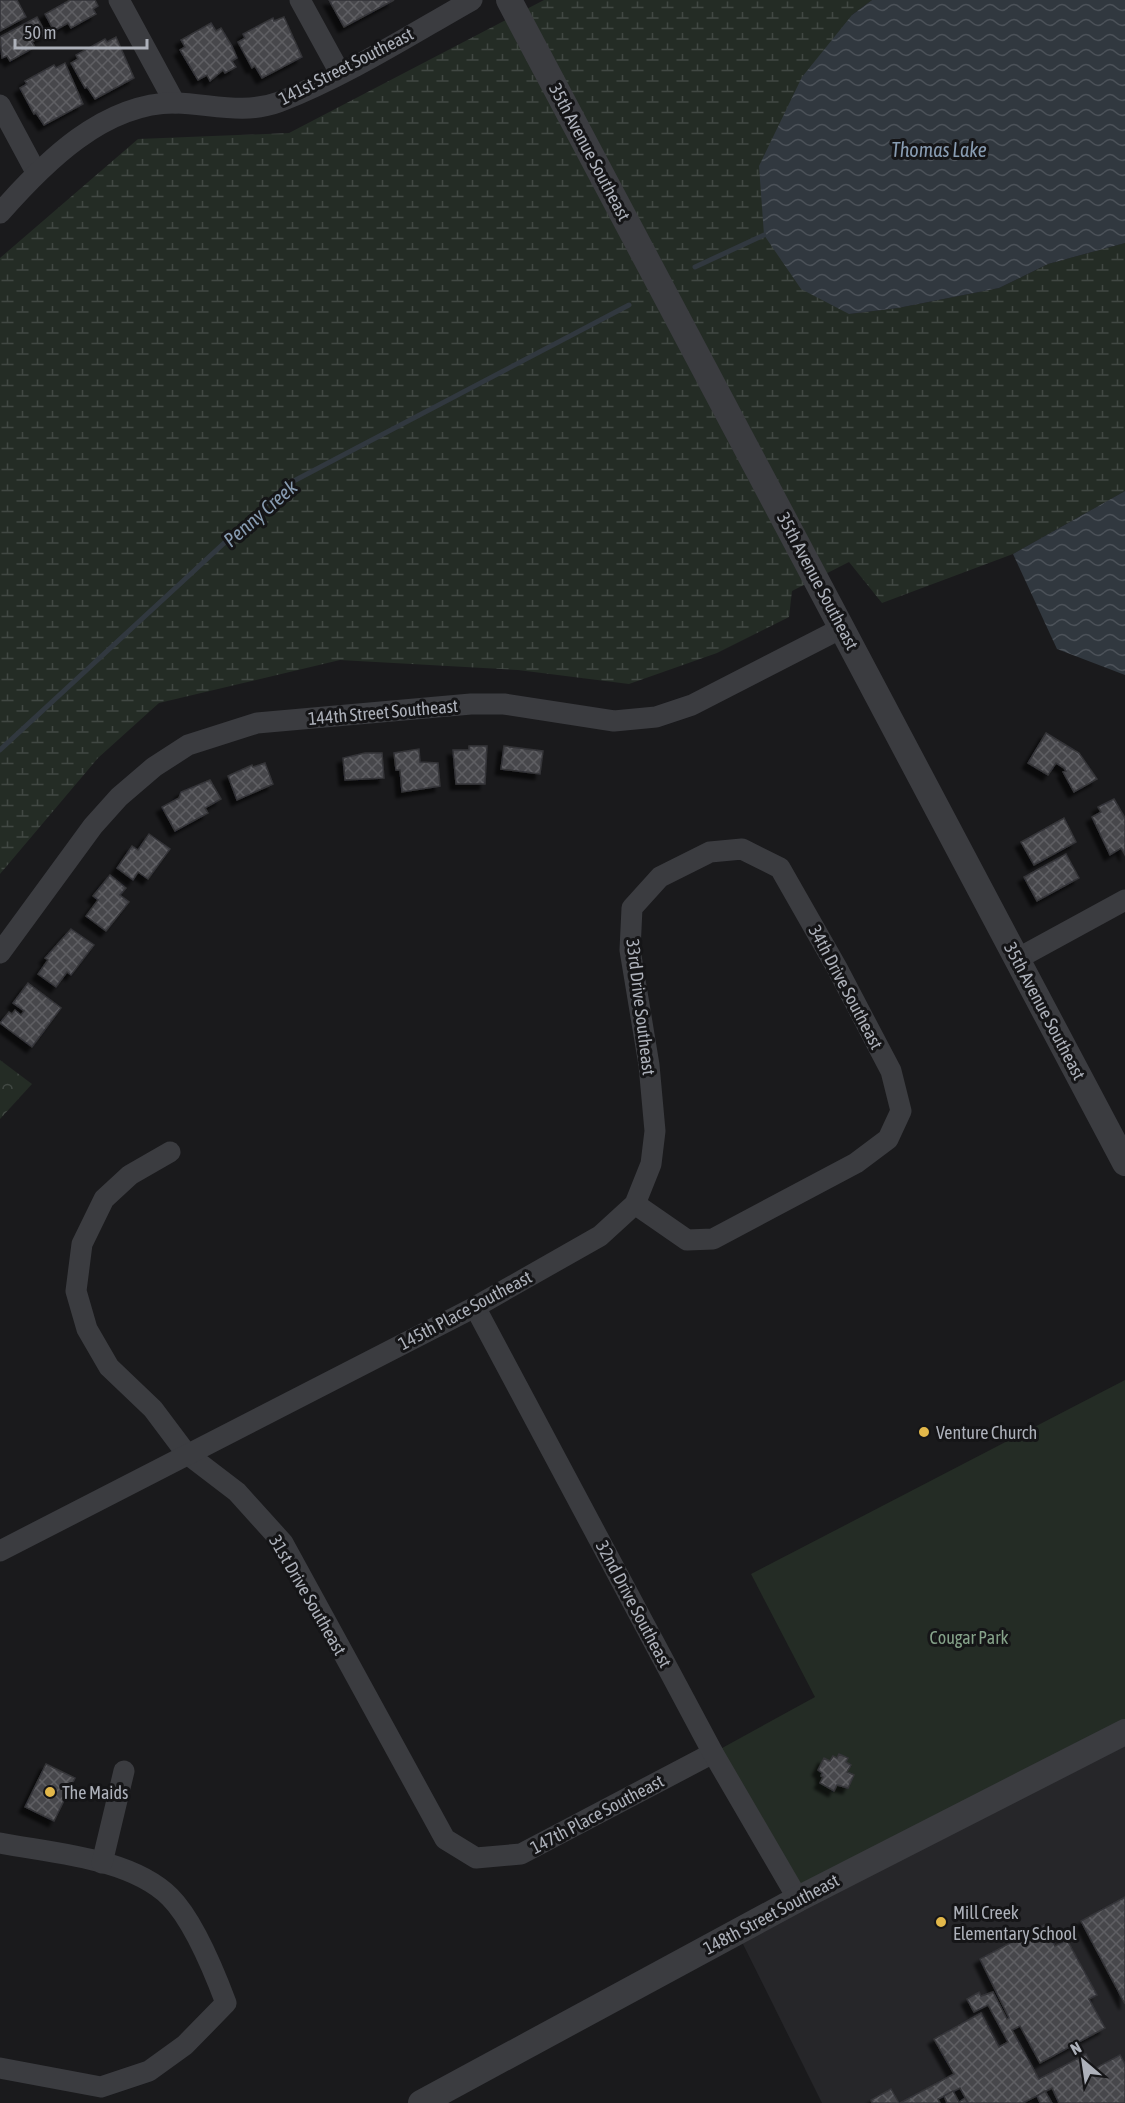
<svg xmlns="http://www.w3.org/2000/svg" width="1125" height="2103" font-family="'Asap Condensed',sans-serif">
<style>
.built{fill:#262629}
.forest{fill:url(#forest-crowns)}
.wetland{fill:url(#wetland-marsh)}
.park{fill:#242c25}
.water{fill:url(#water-waves)}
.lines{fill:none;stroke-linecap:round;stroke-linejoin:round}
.stream{stroke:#31383f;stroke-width:5}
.building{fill:url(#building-cross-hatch);stroke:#343438;stroke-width:1.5;filter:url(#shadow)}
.minor{stroke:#3b3c40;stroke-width:21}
.tertiary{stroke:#3b3c40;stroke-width:26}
.poi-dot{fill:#e3b84a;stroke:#151517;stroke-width:2}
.labels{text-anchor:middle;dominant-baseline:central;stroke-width:6;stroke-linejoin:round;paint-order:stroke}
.street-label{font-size:18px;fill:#adb1ba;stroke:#151517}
.poi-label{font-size:18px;fill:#adb1ba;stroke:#151517;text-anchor:start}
.park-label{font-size:18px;fill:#86a38a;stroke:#151517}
.water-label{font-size:20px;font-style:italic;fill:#889cb2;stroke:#151517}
</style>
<defs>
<pattern id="forest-crowns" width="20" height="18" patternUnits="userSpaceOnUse" patternTransform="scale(1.5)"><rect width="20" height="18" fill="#242c25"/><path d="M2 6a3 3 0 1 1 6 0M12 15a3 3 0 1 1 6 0" fill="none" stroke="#414843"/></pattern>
<pattern id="wetland-marsh" width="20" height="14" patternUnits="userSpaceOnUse" patternTransform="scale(1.5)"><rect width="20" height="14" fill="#242c25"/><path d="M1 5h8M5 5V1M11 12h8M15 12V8" fill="none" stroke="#414843"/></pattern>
<pattern id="water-waves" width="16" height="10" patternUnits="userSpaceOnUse" patternTransform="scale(1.5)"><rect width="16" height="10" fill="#31383f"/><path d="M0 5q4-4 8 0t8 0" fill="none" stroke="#4c5259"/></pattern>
<pattern id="building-cross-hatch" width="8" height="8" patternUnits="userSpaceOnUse" patternTransform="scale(1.5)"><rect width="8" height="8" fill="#47474c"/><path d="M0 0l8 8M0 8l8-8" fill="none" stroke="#5f5f64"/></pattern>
<filter id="shadow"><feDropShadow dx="-5.5" dy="5.5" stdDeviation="1.5" flood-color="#0009"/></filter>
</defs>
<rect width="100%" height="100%" fill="#1a1a1c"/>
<polygon class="built" points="1125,1732 1125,2103 822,2103 737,1932"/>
<polygon class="forest" points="0,1060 32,1084 0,1119"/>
<polygon class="wetland" points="544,0 872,0 852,15 849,314 898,308 999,288 1048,264 1125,243 1125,491 1013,554 882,603 849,562 792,591 789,617 717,653 629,684 518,670 340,660 159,703 98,758 0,874 0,258 138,139 289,133"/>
<polygon class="park" points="1125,1380 1125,1732 798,1899 713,1753 815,1697 751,1574"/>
<g class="water">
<polygon points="872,0 1125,0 1125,243 1048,264 999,288 898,308 849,314 801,289 764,235 759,166 802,77 852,15"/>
<polygon points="1125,491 1125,675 1057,649 1013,554"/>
</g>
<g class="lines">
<g class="stream">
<polyline points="695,267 764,235"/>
<polyline points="0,750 288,484 629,305"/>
</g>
</g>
<g class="building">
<polygon points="0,0 17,0 26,17 0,31"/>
<polygon points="70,0 95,0 98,6 93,9 96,14 71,28 68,23 54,31 45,14"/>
<polygon points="329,0 394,0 344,27"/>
<polygon points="37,17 46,34 32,42 35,47 10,61 7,56 2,58 0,37"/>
<polygon points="284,17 302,57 262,78 255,66 252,68 238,42 245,38 243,34 273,18 274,21"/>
<polygon points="211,23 216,31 221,28 232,46 237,58 232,61 236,67 225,73 223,70 210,81 207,75 198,80 180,50 185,47 181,40"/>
<polygon points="116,37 134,78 95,99 87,87 85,88 71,63 78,59 76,55 105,39 107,42"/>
<polygon points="65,63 83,104 44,125 36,113 34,114 20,88 27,84 25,81 54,65 56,68"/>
<polygon points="1046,733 1079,753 1097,779 1074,792 1063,772 1066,771 1064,768 1056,763 1048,775 1028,763"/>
<polygon points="469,746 487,746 485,784 456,784 453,750 469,750"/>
<polygon points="504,746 543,751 540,774 501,769"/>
<polygon points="419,749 420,762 438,763 440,786 402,792 400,770 396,770 394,753"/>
<polygon points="365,753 382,753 384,778 345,780 343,758"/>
<polygon points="265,763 273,784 237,800 228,776 252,765 253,767"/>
<polygon points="210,780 221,799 205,808 208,813 175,831 162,807 179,798 181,792"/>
<polygon points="1114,799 1125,818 1125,855 1121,848 1110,855 1092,817 1101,812 1098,807"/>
<polygon points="1064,818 1076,842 1034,865 1021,842"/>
<polygon points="149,834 170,849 148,879 138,872 133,880 117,868 132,846 138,850"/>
<polygon points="1066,854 1079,878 1037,901 1024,877"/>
<polygon points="110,875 126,888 120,895 129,902 106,931 86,916 98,900 93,896"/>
<polygon points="71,929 94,945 71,975 67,972 56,987 38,974 48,960 45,958"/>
<polygon points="28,983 61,1008 32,1047 0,1023 9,1012 12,1014 15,1010 21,1015 24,1011 13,1003"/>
<polygon points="839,1754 848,1758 846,1762 851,1765 847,1772 854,1775 848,1788 837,1785 834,1791 820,1783 823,1777 821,1776 822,1773 818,1770 824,1758 830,1761 833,1756 837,1758"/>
<polygon points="46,1764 75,1778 54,1821 25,1807"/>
<polygon points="1125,1897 1125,2004 1081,1921"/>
<polygon points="1044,1925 1055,1946 1067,1940 1097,1995 1089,1999 1105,2028 1040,2063 1020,2026 1012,2030 1039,2079 1086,2054 1094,2069 1120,2055 1125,2064 1125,2103 1059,2103 1052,2088 1023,2103 968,2103 960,2088 938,2099 940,2103 900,2103 954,2074 934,2039 981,2013 999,2047 1008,2042 988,2005 974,2012 967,1999 979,1992 981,1996 993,1992 1007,2019 1009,2018 980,1959"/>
<polygon points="891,2089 899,2103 872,2103 871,2100"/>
<polygon points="953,2091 959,2102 965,2098 968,2103 947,2103 944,2096"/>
<polygon points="1045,2091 1052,2103 1040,2103 1037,2096"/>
</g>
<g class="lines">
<g class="minor">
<polyline points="119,0 175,103"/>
<polyline points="300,0 340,73"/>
<polyline points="0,105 36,172"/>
<path d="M0,213C44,163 104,102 176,103C211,104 244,115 279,102C346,76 410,35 472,0"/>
<polyline points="0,953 93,826 119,797 154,767 188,745 257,723 471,704 504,704 614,721 656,717 692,705 842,628"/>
<polyline points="1017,959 1125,900"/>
<polyline points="170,1152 130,1175 104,1199 82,1244 76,1291 87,1329 109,1367 153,1409 186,1453 237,1492 283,1543 445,1839 476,1858 521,1854 713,1753"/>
<polyline points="475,1307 713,1753 798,1899"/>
<polyline points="0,1551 475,1307 600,1236 635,1204 687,1240 713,1239 856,1163 888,1139 901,1111 891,1071 837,968 780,868 742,849 710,852 660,877 632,908 630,950 649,1065 655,1131 651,1164 635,1204"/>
<path d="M0,1843C52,1853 131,1858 170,1897C194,1921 214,1971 226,2003L185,2045L149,2071L101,2087L0,2068"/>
<polyline points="102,1863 124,1771"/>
</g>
<g class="tertiary">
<polyline points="509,0 1125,1163"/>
<polyline points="421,2103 798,1899 1125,1732"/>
</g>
</g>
<g class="poi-dot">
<circle cx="924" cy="1432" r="6"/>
<circle cx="50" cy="1792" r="6"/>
<circle cx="941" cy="1922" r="6"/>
</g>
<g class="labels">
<g class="street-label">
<text transform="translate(346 66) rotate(-27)">141st Street Southeast</text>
<text transform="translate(590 152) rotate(62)">35th Avenue Southeast</text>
<text transform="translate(818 581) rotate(62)">35th Avenue Southeast</text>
<text transform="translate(383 712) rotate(-5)">144th Street Southeast</text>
<text transform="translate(846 987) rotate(62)">34th Drive Southeast</text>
<text transform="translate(641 1007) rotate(83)">33rd Drive Southeast</text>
<text transform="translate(1045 1011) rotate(62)">35th Avenue Southeast</text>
<text transform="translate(465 1310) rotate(-28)">145th Place Southeast</text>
<text transform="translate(308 1595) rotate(60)">31st Drive Southeast</text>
<text transform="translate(634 1604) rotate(62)">32nd Drive Southeast</text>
<text transform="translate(597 1814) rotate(-28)">147th Place Southeast</text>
<text transform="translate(771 1914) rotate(-28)">148th Street Southeast</text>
</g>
<g class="poi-label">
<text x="936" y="1432">Venture Church</text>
<text x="62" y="1792">The Maids</text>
<text x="953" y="1912">Mill Creek<tspan x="953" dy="21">Elementary School</tspan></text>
</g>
<g class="park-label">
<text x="969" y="1637">Cougar Park</text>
</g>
<g class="water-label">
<text x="939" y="149">Thomas Lake</text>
<text transform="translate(260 513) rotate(-41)">Penny Creek</text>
</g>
</g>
<g transform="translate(1083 2061) rotate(331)" stroke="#151517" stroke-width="4.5" paint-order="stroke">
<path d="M0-4.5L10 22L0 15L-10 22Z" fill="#adb1ba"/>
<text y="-9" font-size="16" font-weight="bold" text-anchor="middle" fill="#adb1ba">N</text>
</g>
<path d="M15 39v9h132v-9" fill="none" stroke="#adb1ba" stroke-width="3"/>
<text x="24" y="39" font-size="18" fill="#adb1ba" stroke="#151517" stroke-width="4.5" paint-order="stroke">50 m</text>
</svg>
